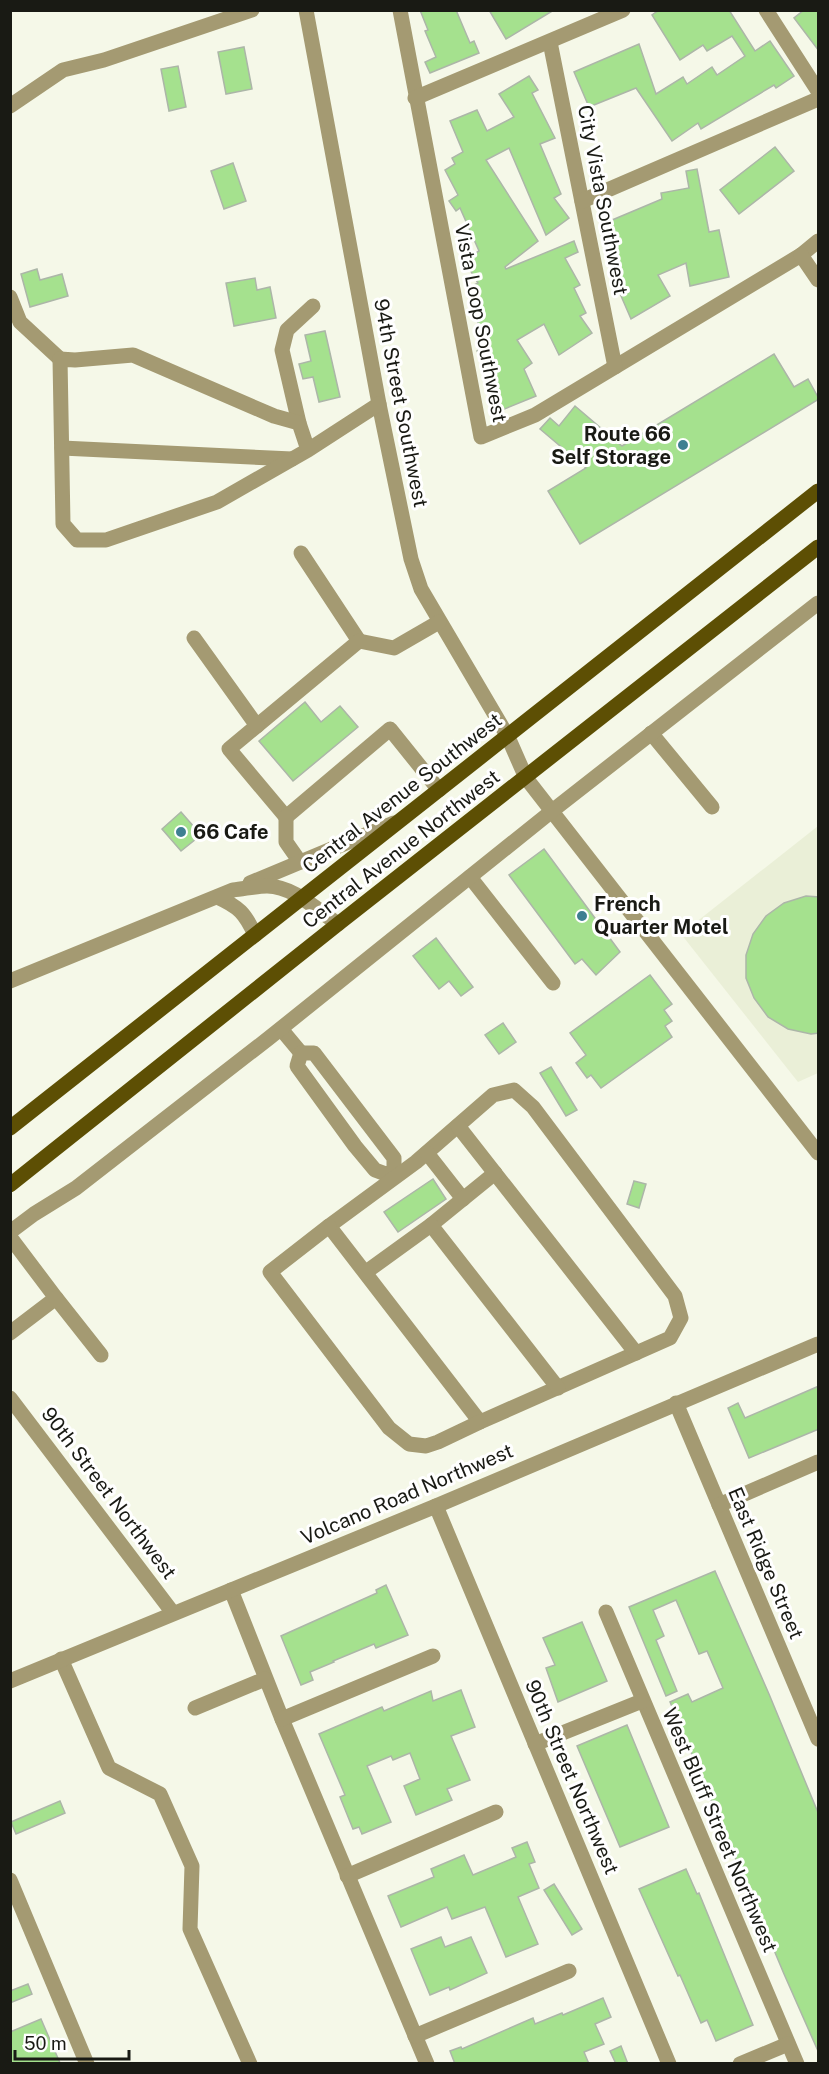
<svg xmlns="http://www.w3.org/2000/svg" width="829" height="2074" font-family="'Public Sans',sans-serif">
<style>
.built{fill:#eaefd7}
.building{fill:#a5e18e;stroke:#acb6a8;stroke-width:1.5}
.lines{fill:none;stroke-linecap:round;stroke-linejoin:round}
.minor{stroke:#a49a72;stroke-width:15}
.major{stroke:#5d4f04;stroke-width:15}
.poi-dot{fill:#3e7f91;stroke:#fff;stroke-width:2}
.labels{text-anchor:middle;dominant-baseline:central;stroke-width:6;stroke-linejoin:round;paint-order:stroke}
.street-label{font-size:20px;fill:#191a14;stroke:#fff}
.poi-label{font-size:20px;font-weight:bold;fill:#191a14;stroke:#fff;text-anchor:start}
</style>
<rect width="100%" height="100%" fill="#f5f8e8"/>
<polygon class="built" points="818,826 818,1073 798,1082 681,934"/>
<g class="building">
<polygon points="420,10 456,10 470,43 474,41 479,53 430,73 425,62 436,57 425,31 428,30"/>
<polygon points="489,10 554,10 506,39"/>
<polygon points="659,10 729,10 755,51 770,41 794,76 776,88 774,85 701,129 698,123 672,141 636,88 589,107 574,72 639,44 656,94 683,77 687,84 712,67 717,75 745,56 732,36 707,51 703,45 680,60 652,15"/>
<polygon points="804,10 819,10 819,51 794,18"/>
<polygon points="244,47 252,89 226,94 218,52"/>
<polygon points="178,66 186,107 169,111 161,69"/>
<polygon points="529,76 538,90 532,93 555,138 540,144 561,194 554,198 569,218 546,235 509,148 486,160 538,241 505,267 506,269 574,241 578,252 565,258 580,285 574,288 586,313 580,316 592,333 559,355 544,324 517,340 532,363 524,369 536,396 502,410 494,390 486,379 492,375 477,351 489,343 476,319 484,314 468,288 478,283 464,260 479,251 460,208 456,211 449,201 458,195 445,170 455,164 452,158 463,152 450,121 477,110 487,131 514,117 499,94"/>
<polygon points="775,147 794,171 739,214 720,190"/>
<polygon points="233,163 246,201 224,209 211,171"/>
<polygon points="697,169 709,232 719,230 729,277 690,286 686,263 658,275 670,296 631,319 615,282 619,281 607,252 616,249 605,223 662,199 661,193 689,188 686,171"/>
<polygon points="37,269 40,280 62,274 68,296 30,307 21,274"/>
<polygon points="255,278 257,290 270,287 276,318 234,326 226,283"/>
<polygon points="325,331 340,397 319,402 313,377 303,379 299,364 311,361 305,335"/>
<polygon points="774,354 794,387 808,379 819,399 580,544 548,491 586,468 540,429 550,418 559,426 575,406 622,446"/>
<polygon points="305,702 321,722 340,706 358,727 293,781 259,741"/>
<polygon points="181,812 201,835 181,851 162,829"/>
<polygon points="544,849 620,952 596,975 582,959 575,964 509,875"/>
<polygon points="806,896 819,897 819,1033 811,1034 788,1029 768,1017 754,998 746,978 746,955 753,934 766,916 784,903"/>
<polygon points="436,938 473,987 461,996 449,981 439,989 413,956"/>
<polygon points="650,975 672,1004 664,1010 672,1021 665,1026 672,1037 601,1088 591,1075 587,1078 576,1063 586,1055 570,1033"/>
<polygon points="503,1023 516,1042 499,1054 485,1035"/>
<polygon points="551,1067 577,1110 566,1116 540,1073"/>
<polygon points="433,1179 446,1199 398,1232 384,1212"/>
<polygon points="634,1181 646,1184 639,1208 627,1204"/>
<polygon points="819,1386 819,1429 749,1458 728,1408 738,1403 745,1418"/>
<polygon points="715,1571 769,1694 819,1815 818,2051 784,1974 670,1702 688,1694 692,1702 723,1688 707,1651 699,1654 676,1600 653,1610 664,1636 656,1640 677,1691 666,1696 629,1607"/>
<polygon points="386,1585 408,1635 376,1648 374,1644 333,1661 334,1662 310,1672 313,1680 301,1685 281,1636 377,1593 376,1590"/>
<polygon points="582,1622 607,1681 558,1702 546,1668 555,1665 543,1638"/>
<polygon points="461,1690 475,1727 451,1736 470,1780 447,1789 452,1800 416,1815 404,1786 420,1779 410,1753 393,1760 391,1756 367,1766 391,1822 362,1834 359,1827 353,1829 340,1797 345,1795 319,1734 382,1707 384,1711 431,1691 433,1701"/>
<polygon points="627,1725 669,1827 620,1847 577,1746"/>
<polygon points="60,1801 65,1813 16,1834 11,1822"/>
<polygon points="527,1842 535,1862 529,1864 539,1888 518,1897 538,1944 506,1957 485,1907 452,1919 447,1907 401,1927 388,1896 434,1877 431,1869 464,1855 473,1875 516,1857 512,1848"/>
<polygon points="686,1869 697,1894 699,1893 753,2025 716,2041 707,2020 701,2023 680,1975 678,1976 639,1889"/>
<polygon points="554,1884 582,1929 572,1935 544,1890"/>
<polygon points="441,1937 445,1947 471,1937 487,1973 450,1990 449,1987 430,1995 411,1949"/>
<polygon points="28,1984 32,1994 10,2003 10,1991"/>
<polygon points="603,1998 611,2017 595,2024 604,2044 584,2052 589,2064 455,2064 450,2051 461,2047 462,2049 533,2018 535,2024 562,2013 563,2015"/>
<polygon points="41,2019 60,2063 10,2063 10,2032"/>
<polygon points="621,2046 628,2064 616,2064 610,2051"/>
</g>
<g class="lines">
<g class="minor">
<polyline points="306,10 379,404 411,559 421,589 508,737 526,778 818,1153"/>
<polyline points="400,10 481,437 535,415 801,255 818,241"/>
<polyline points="766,10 818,91"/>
<polyline points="550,42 615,367"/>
<polyline points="415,98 623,10"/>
<polyline points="10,106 63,70 104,60 252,10"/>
<polyline points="582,201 818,99"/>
<polyline points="801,255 818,280"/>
<polyline points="10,297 20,322 60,359"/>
<polyline points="299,423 282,350 287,330 313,306"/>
<polyline points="62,448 292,459"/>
<polyline points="308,450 299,423 274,416 133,355 75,360 60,359 63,524 77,540 106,540 217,502 308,450 379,404"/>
<polyline points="301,553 359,641"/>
<polyline points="439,622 394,648 359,641 229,749 286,817 390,729 439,790"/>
<polyline points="194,638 257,726"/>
<polyline points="651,733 712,807"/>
<polyline points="286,817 286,842 300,862"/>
<polyline points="470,877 553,983"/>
<polyline points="250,883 394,823"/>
<path d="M217,897C239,907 245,913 255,935"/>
<path d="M10,981L233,890C244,889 256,886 267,886C293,886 317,910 338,924"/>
<polyline points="281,1029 301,1053"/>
<polygon points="301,1053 314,1053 394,1158 394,1177 375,1170 355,1146 297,1066"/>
<polygon points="514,1090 533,1107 675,1296 681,1318 670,1338 480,1422 329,1226 416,1162 493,1095"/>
<polyline points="458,1126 636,1353"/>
<polyline points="427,1153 463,1199"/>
<polyline points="495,1173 431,1225 558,1388"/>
<polyline points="329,1226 270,1272 389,1428 409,1444 426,1446 438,1442 480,1422"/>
<polyline points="10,1232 34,1214 76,1188 269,1038 552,811 818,603"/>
<polyline points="10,1237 56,1298 10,1333"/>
<polyline points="366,1272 431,1225"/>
<polyline points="56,1298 101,1355"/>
<polyline points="10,1398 173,1613"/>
<polyline points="676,1403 818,1739"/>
<polyline points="719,1505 818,1462"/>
<polyline points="436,1506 669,2064"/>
<polyline points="231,1590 282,1719 427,2064"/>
<polyline points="606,1612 797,2064"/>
<polyline points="61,1659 109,1768 160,1794 192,1866 190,1929 250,2064"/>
<polyline points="10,1681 436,1506 818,1344"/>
<polyline points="195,1708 265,1679"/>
<polyline points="282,1719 433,1656"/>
<polyline points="535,1744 642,1701"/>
<polyline points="347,1876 496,1812"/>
<polyline points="10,1880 87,2064"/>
<polyline points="415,2036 569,1971"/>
<polyline points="740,2064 788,2044"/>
</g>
<g class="major">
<polyline points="10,1128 818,491"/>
<polyline points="10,1185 338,924 818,547"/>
</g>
</g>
<g class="poi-dot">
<circle cx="683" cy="445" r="6"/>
<circle cx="181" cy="832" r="6"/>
<circle cx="582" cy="916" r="6"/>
</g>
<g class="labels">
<g class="street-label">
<text transform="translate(603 200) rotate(79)">City Vista Southwest</text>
<text transform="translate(481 323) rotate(79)">Vista Loop Southwest</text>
<text transform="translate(401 403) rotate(79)">94th Street Southwest</text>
<text transform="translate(402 793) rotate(-38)">Central Avenue Southwest</text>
<text transform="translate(401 849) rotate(-38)">Central Avenue Northwest</text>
<text transform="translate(109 1493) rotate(53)">90th Street Northwest</text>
<text transform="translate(407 1494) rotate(-23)">Volcano Road Northwest</text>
<text transform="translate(766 1563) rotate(67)">East Ridge Street</text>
<text transform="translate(572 1777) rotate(67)">90th Street Northwest</text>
<text transform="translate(720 1830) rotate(67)">West Bluff Street Northwest</text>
</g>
<g class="poi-label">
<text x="671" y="434" text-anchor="end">Route 66<tspan x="671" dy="23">Self Storage</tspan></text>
<text x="193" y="832">66 Cafe</text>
<text x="594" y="904">French<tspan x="594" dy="23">Quarter Motel</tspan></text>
</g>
</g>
<rect width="829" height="2074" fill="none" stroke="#191a14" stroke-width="24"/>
<path d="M15 2050v9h114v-9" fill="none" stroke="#191a14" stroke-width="3"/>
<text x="24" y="2050" font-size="18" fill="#191a14" stroke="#ffffff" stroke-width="4.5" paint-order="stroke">50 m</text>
</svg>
